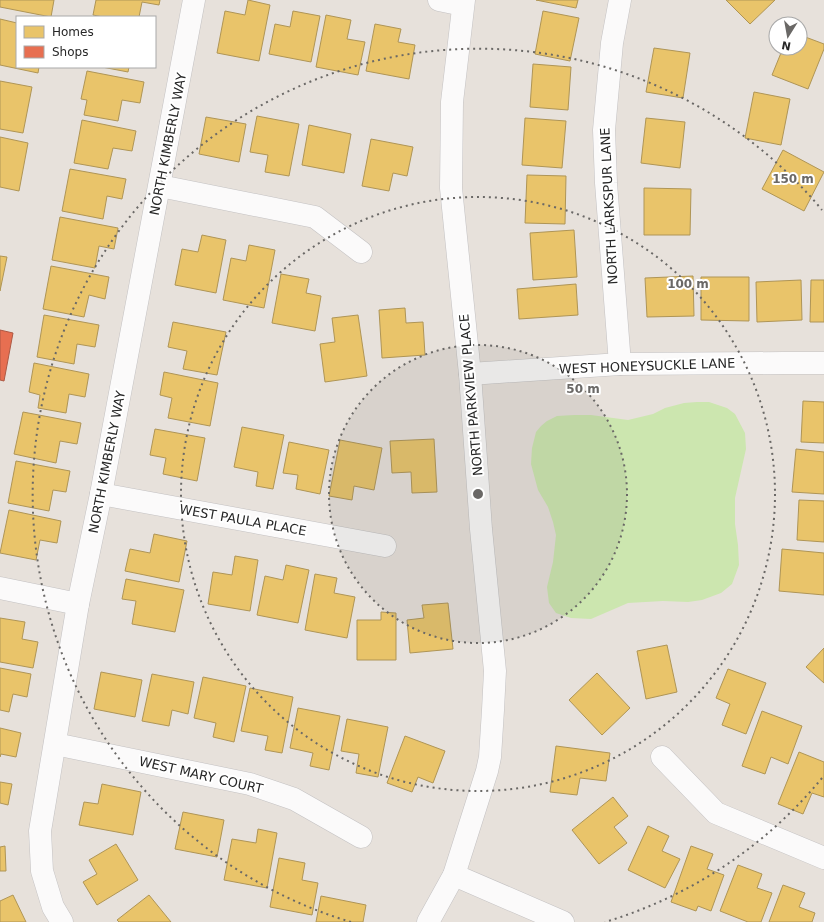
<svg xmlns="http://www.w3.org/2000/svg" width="824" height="922" font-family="'DejaVu Sans',sans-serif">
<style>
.green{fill:#cce6af}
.homes{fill:#e9c46a;stroke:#af9556}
.shops{fill:#e76f51;stroke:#ad5944}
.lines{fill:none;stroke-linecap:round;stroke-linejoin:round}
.street-casing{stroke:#c3c1c2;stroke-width:23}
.secondary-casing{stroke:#c3c1c2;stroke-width:23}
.street{stroke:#fbfafa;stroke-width:22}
.secondary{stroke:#fbfafa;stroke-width:22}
.ring{fill:none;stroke:#6a6866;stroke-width:2;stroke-dasharray:2 4}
.labels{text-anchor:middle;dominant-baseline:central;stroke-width:4;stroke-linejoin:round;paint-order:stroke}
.street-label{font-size:13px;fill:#272727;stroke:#fff}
.centre{fill:#6a6866;stroke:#fff;stroke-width:2}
.ring-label{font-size:12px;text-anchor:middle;font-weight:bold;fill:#6a6866;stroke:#fff;stroke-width:4;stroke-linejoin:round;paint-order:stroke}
</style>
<rect width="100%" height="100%" fill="#e7e1db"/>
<polygon class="green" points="697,402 709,402 727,408 735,414 745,433 746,449 735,498 735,524 738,545 739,565 732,584 721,593 702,600 688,602 663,601 628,603 591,619 571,618 556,613 549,603 547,587 553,562 556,535 553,522 548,507 538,490 531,464 532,448 536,432 541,426 547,421 557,416 574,415 591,415 628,420 653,414 665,408 684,403"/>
<g class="homes">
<polygon points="0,0 54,0 51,17 0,7"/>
<polygon points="96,0 160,0 159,5 142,2 139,17 103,17 93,15"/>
<polygon points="248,0 270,5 259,61 217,53 225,11 245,15"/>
<polygon points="536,0 578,0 576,8"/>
<polygon points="726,0 775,0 750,24"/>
<polygon points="293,11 320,16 311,62 269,54 275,24 290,27"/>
<polygon points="543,11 579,18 570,61 535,54"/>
<polygon points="326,15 351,20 347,39 365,42 358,75 316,67"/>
<polygon points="0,19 17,23 17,67 39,67 38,73 0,65"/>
<polygon points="375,24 401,29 398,42 415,45 409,79 366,71"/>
<polygon points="800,35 824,44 824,49 808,89 772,75 783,48 800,48"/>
<polygon points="654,48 690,53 683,98 646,92"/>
<polygon points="533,64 571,67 568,110 530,107"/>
<polygon points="102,67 129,67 128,72"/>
<polygon points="87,71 144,82 140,103 122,100 118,121 84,115 87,100 81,99"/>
<polygon points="0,81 32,87 23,133 0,129"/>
<polygon points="754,92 790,99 781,145 745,138"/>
<polygon points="257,116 299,124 289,176 265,172 268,155 250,152"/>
<polygon points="206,117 246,124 239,162 199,154"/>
<polygon points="525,118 566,121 562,168 522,165"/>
<polygon points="646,118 685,122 680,168 641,163"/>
<polygon points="82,120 136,131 132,151 113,148 108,169 74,163"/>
<polygon points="309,125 351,134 344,173 302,165"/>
<polygon points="0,137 28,143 19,191 0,187"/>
<polygon points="371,139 413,147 407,176 393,173 389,191 362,186"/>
<polygon points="783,150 824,172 804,211 762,189"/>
<polygon points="70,169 126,179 122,199 107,196 103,219 62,211"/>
<polygon points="527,175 566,176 565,224 525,223"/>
<polygon points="644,188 691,189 690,235 644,235"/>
<polygon points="60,217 118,228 114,249 99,246 95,268 52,260"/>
<polygon points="574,230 577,277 533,280 530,233"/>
<polygon points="202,235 226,240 216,293 175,285 182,249 198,252"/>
<polygon points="249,245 275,250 264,308 223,300 231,258 246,261"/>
<polygon points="0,256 7,257 0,291"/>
<polygon points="51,266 109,277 105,299 89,295 84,317 43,309"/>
<polygon points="281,274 309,279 306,293 321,296 315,331 272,323"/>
<polygon points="693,276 694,316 647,317 645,278"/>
<polygon points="701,277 749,277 749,321 701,320"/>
<polygon points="801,280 802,320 757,322 756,282"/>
<polygon points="811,280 824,280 824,322 810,322"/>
<polygon points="576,284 578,315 519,319 517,289"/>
<polygon points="405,308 406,323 423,322 425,355 382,358 379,310"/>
<polygon points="44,315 99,325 95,347 77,344 74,364 37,357"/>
<polygon points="358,315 367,376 325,382 320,344 335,342 332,318"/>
<polygon points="173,322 226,332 217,375 183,369 187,351 168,347"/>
<polygon points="34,363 89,374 85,397 69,394 66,413 38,408 40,395 29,392"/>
<polygon points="164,372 218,383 210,426 168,418 172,398 160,395"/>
<polygon points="803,401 824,402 824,443 801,442"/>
<polygon points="23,412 81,423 77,444 60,441 56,463 14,454"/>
<polygon points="242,427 284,435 273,489 256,486 258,472 234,467"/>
<polygon points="155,429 205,438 197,481 163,474 166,458 150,455"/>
<polygon points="434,439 437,492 412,493 411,472 392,473 390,441"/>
<polygon points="340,440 382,448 374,490 354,486 352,500 329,496"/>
<polygon points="289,442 329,450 320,494 296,489 298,475 283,473"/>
<polygon points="796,449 824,452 824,494 792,492"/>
<polygon points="16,461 70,471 66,492 53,490 49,511 8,503"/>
<polygon points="799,500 824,501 824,542 797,540"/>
<polygon points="9,510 61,521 57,543 40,540 36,560 0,553"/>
<polygon points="154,534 187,541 179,582 125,571 130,549 150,553"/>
<polygon points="782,549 824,553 824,595 779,591"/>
<polygon points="235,556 258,560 250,611 208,604 213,572 232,575"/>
<polygon points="286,565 309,570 298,623 257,615 265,576 283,580"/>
<polygon points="315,574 337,578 334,593 355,597 347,638 305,630"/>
<polygon points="126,579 184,590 175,632 132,624 136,601 122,599"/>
<polygon points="448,603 453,649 410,653 407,620 424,618 422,605"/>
<polygon points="381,612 396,613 396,660 357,660 357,620 381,620"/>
<polygon points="0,618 25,622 22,639 38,642 33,668 0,662"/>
<polygon points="667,645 677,692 646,699 637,651"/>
<polygon points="824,648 824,683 806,667"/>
<polygon points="0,668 31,674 27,697 13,694 9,712 0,710"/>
<polygon points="728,669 766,683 746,734 722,725 730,704 716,698"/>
<polygon points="101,672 142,680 135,717 94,709"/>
<polygon points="597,673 630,708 602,735 569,700"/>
<polygon points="152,674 194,682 188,714 172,710 169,726 142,721"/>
<polygon points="203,677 246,686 234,742 213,737 216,723 194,718"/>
<polygon points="250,688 293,697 282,753 265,750 268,736 241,731"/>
<polygon points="298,708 340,716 329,770 310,766 313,753 290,748"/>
<polygon points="762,711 802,726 788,764 771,757 765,774 742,766"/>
<polygon points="347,719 388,727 378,777 356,773 359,754 341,751"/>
<polygon points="0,728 21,733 16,757 1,754 0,757"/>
<polygon points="405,736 445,751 433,783 418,777 412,792 387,783"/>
<polygon points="556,746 610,753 606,781 580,778 577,795 550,792"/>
<polygon points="799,752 824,762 824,797 812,793 803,814 778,804"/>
<polygon points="0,782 12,784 8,805 0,803"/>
<polygon points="102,784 141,792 133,835 79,825 84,802 98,804"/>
<polygon points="613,797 628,816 614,827 627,843 599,864 572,830"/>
<polygon points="183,812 224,820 217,857 175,849"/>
<polygon points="648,826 669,836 662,851 680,859 665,888 628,870"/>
<polygon points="258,829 277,833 267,888 224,880 232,839 256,843"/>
<polygon points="116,844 138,880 97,905 83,882 97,874 89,860"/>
<polygon points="5,846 6,871 0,871 0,847"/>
<polygon points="691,846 713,854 707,869 724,875 711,911 698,906 696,911 671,902"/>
<polygon points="279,858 305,863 302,880 318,883 312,915 270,907"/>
<polygon points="738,865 762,874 757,888 772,893 761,922 748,922 720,911"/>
<polygon points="783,885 805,893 799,907 815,913 812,922 769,922"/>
<polygon points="13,895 26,922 0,922 0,901"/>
<polygon points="149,895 171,922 119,922 117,920"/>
<polygon points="321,896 366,905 363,922 316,922"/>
</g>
<polygon class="shops" points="0,330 13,333 4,381 0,380"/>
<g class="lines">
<g class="street-casing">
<g id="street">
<polyline points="439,0 463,5"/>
<polyline points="160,186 315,217 361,252"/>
<polyline points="620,364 606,183 604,130 612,43 620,0"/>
<polyline points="101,494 385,546"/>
<polyline points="0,588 78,604"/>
<polyline points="55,744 250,784 294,799 361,837"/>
<polyline points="662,757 716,813 824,858"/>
<polyline points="62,922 53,907 42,871 40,831 78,604 101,494 194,0"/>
</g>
</g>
<g class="secondary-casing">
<g id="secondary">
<polyline points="470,374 620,364 784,363 824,363"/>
<polyline points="454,875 563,922"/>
<polyline points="428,922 454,875 487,771 490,757 493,710 495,671 481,529 470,374 451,188 452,102 464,0"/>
</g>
</g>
<use href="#street" class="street"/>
<use href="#secondary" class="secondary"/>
</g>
<circle cx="478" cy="494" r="149" fill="#6a6866" fill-opacity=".12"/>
<g class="ring">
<circle cx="478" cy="494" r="149"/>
<circle cx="478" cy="494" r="297"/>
<path d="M822 778A446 446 0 0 1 605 922M351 922A446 446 0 1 1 822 210"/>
</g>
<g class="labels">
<g class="street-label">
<text transform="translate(168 144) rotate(-79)">NORTH KIMBERLY WAY</text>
<text transform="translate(609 206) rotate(-93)">NORTH LARKSPUR LANE</text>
<text transform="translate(647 366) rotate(-2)">WEST HONEYSUCKLE LANE</text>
<text transform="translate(471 395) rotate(-95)">NORTH PARKVIEW PLACE</text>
<text transform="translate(107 462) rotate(-79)">NORTH KIMBERLY WAY</text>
<text transform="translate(243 520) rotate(10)">WEST PAULA PLACE</text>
<text transform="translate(201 775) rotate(13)">WEST MARY COURT</text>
</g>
</g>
<circle cx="478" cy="494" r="6" class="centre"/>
<g class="ring-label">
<text x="793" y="183">150 m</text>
<text x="688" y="288">100 m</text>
<text x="583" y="393">50 m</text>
</g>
<rect x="16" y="16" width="140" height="52" fill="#ffffff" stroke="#a9a9a9"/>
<rect x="24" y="26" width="20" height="12" fill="#e9c46a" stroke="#a9a9a9"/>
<text x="52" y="36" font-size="12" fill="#272727">Homes</text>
<rect x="24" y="46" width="20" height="12" fill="#e76f51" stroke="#a9a9a9"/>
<text x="52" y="56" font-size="12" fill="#272727">Shops</text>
<g transform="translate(788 36) rotate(191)"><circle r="19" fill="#ffffff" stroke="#a9a9a9"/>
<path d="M0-3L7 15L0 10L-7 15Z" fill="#6a6866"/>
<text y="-6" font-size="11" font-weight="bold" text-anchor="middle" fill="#272727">N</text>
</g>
</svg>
